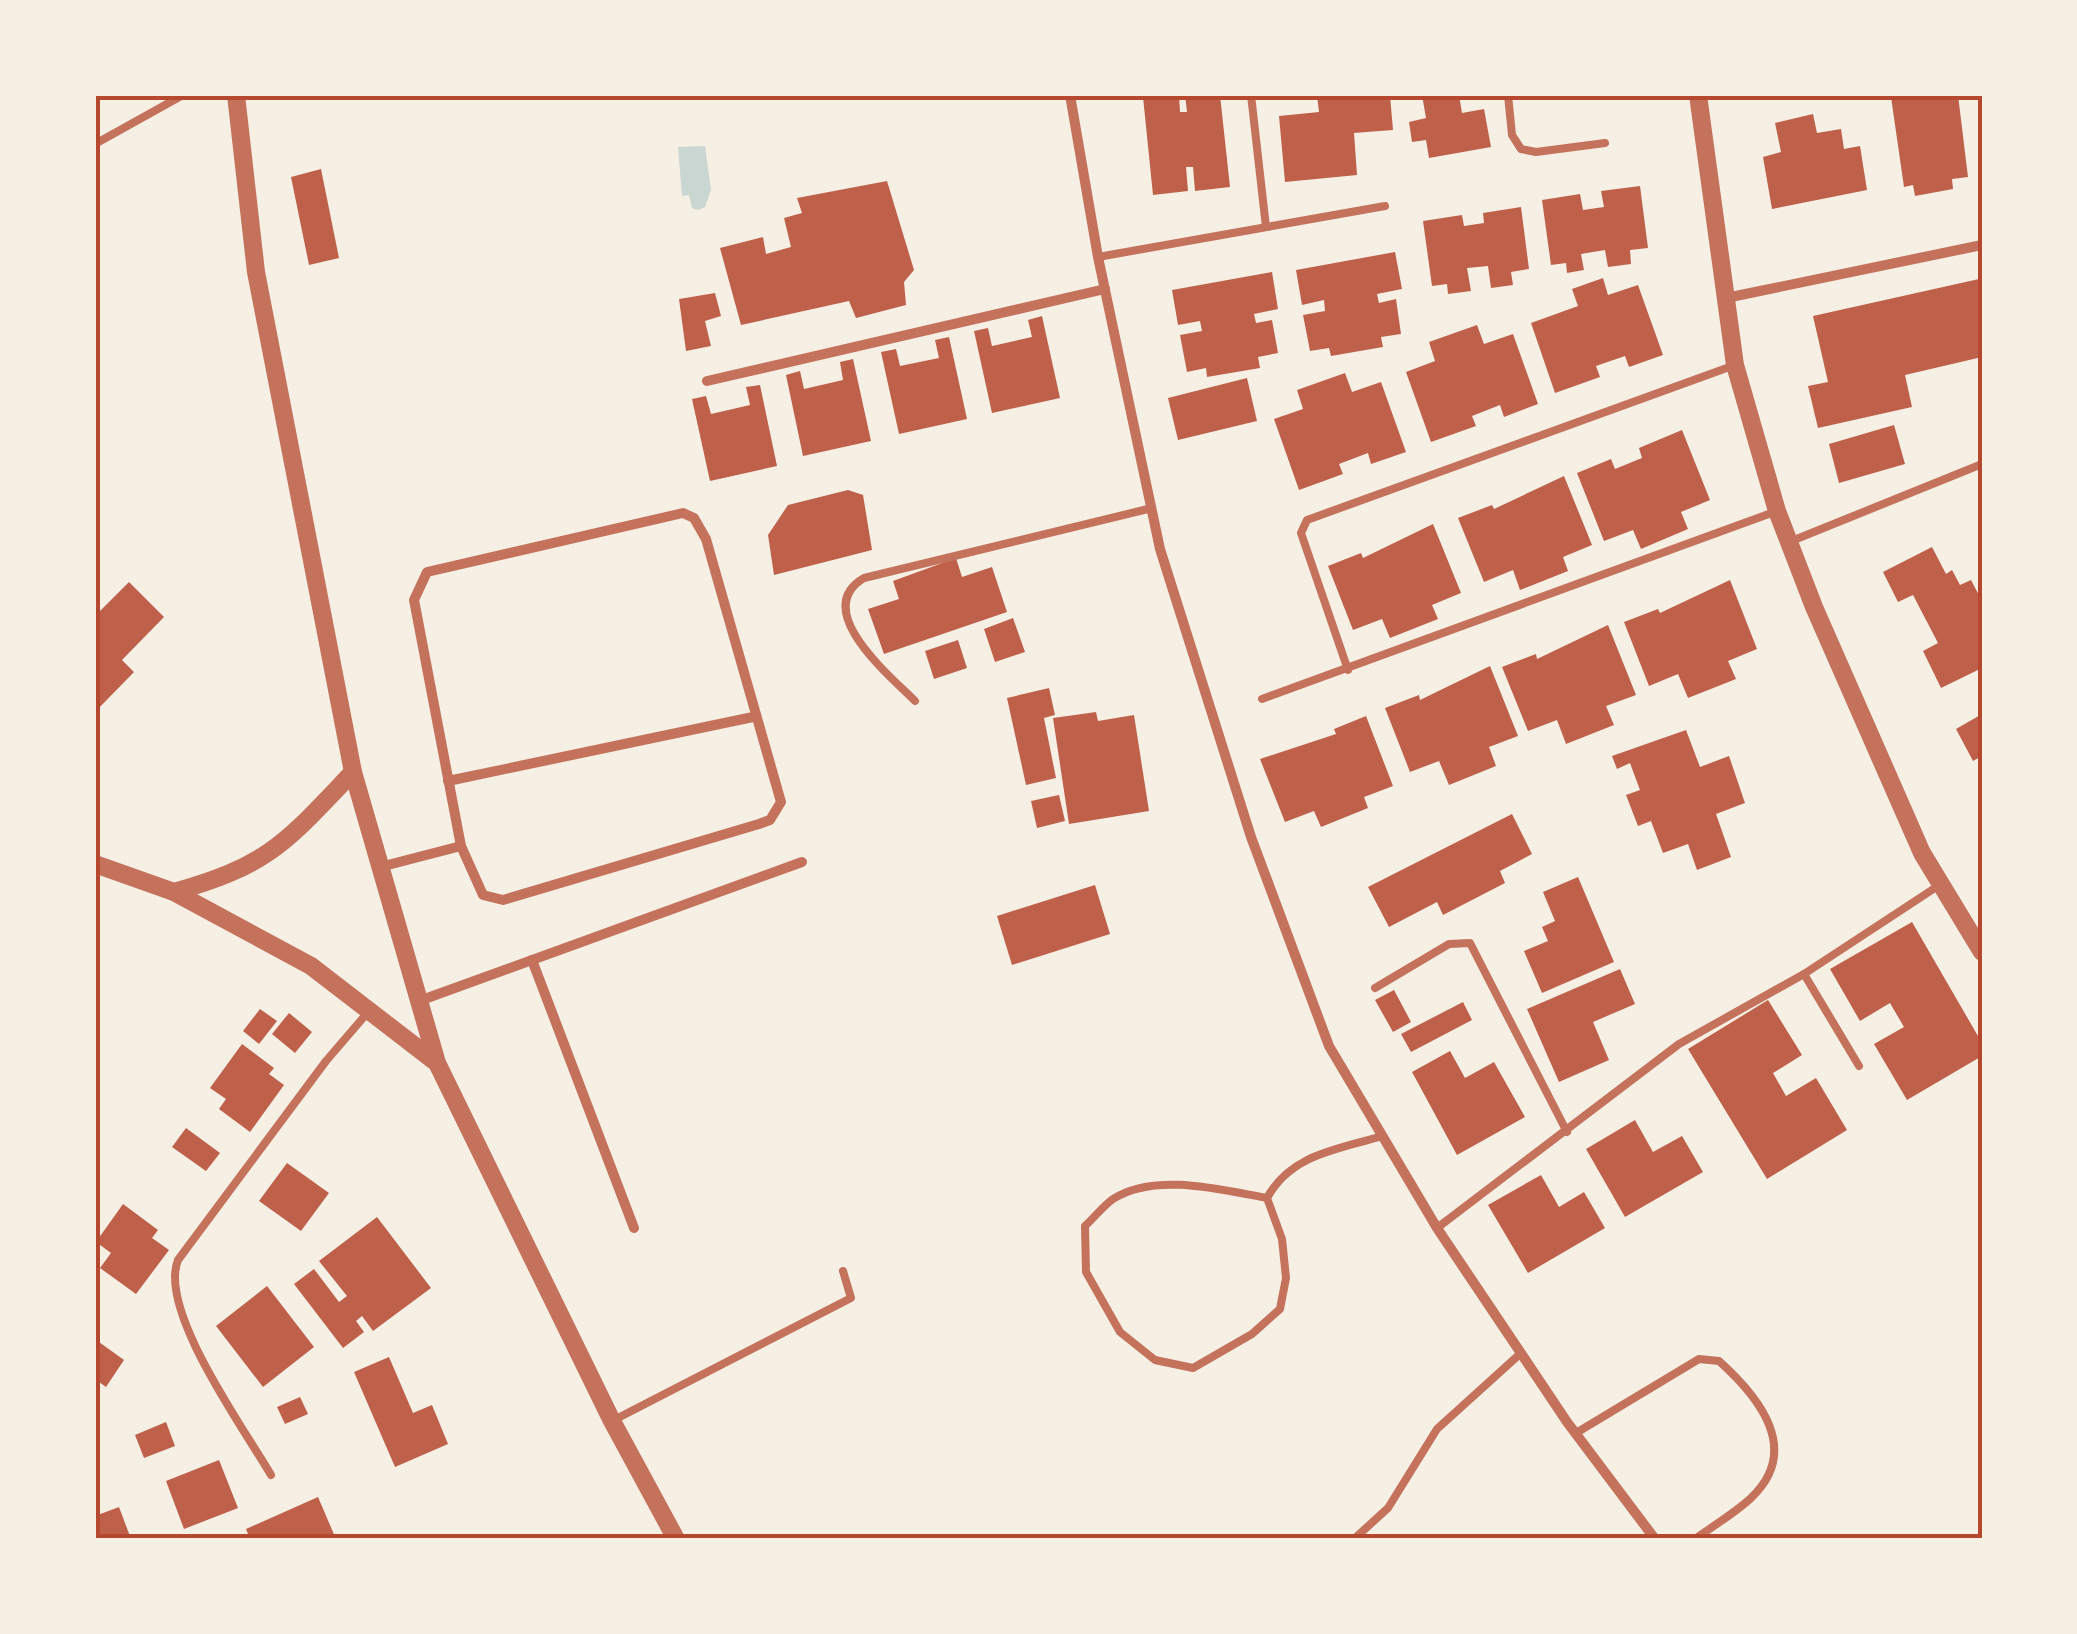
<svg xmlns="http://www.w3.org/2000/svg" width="2077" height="1634" font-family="'DM Sans',sans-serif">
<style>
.water{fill:#c9d6d2}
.building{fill:#bf614a}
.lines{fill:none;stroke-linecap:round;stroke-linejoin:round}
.service{stroke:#c5725c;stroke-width:8}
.minor{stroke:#c5725c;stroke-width:10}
.tertiary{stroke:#c5725c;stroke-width:18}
.neatline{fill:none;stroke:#b5482f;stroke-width:4}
</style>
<rect width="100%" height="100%" fill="#f6efe4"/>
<polygon class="water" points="705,146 711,190 705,207 698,210 692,208 689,195 682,196 678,147"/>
<g class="building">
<polygon points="1179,95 1180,112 1187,112 1185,95 1220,95 1230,187 1195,191 1193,167 1186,167 1188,191 1153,195 1143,97"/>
<polygon points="1317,95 1390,95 1393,130 1354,133 1357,175 1285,182 1279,116 1319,112"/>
<polygon points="1422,95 1459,95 1462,113 1484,109 1491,147 1429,158 1426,140 1412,142 1409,122 1426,118"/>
<polygon points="1958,95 1968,177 1952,179 1953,189 1915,196 1913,185 1904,187 1891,97"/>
<polygon points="1813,114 1817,133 1841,129 1844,149 1860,146 1867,190 1772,209 1763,157 1781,152 1775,123"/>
<polygon points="321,169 339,258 309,265 291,177"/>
<polygon points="887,181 914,270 904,282 906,305 856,318 849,301 741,325 720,248 763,237 766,254 791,247 784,218 802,213 797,198"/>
<polygon points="1640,186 1648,248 1630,250 1631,264 1608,267 1605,250 1581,254 1584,270 1567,273 1566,263 1551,265 1542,200 1580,194 1583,210 1604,207 1601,191"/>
<polygon points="1521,207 1529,269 1511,272 1513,285 1491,288 1488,266 1467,268 1471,291 1448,294 1447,284 1432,286 1423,221 1462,215 1464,226 1484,223 1483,213"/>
<polygon points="1395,252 1402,289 1377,294 1379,303 1396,299 1401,334 1381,337 1383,347 1331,356 1329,348 1310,351 1303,315 1325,311 1324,300 1302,305 1296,270"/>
<polygon points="1272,272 1278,309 1254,314 1256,323 1272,320 1278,353 1258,357 1260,368 1207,377 1206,368 1187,372 1180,335 1202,331 1200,321 1178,325 1172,290"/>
<polygon points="1603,278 1608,295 1638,285 1663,355 1629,367 1625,356 1596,366 1600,377 1555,393 1531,323 1578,306 1572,289"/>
<polygon points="1979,279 1982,357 1905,375 1912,407 1818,428 1808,386 1828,382 1813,316"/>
<polygon points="715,293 721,316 705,321 711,346 686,351 679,299"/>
<polygon points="1042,316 1060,398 992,413 974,331 988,328 992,346 1032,337 1028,320"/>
<polygon points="1477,325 1484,344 1513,334 1538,404 1504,417 1500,405 1472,416 1476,426 1431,442 1406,372 1435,361 1429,342"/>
<polygon points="949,337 967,419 899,434 881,352 896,349 900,366 939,358 935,340"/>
<polygon points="853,359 871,441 803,456 786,375 800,371 804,389 843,380 840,362"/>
<polygon points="1345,373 1352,392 1381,382 1406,452 1371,464 1368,453 1339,464 1343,474 1299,490 1274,419 1303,409 1297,390"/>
<polygon points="1247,378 1257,421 1178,440 1168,398"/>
<polygon points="760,385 777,466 710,481 692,399 706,396 711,414 750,405 746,387"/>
<polygon points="1894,425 1905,464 1839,483 1829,444"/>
<polygon points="1682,430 1710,500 1681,512 1688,529 1641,549 1633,530 1604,541 1577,473 1611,459 1615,469 1642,458 1639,448"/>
<polygon points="1564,476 1592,545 1563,557 1568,571 1520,590 1513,570 1484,582 1458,518 1492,505 1494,509"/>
<polygon points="848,490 863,495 872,550 774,575 768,535 788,505"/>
<polygon points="1433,524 1461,593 1432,605 1438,619 1390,638 1382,619 1353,630 1328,566 1361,553 1363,558"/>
<polygon points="1932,547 1946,574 1952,570 1960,585 1971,580 1982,601 1982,668 1941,688 1923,651 1938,643 1913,595 1898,602 1883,572"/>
<polygon points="956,558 962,577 992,567 1007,612 884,654 868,609 899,599 893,581"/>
<polygon points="1730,580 1757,649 1728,661 1736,679 1688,698 1678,674 1649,686 1624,622 1658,609 1660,613"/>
<polygon points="129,582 164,617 122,660 134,672 95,712 95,616"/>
<polygon points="1013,618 1025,652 995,662 984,629"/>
<polygon points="1608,625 1636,695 1606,706 1614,725 1566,744 1557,720 1528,731 1502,667 1536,654 1537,659"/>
<polygon points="958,640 967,668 934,679 925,651"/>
<polygon points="1490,666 1518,736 1489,747 1496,766 1449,785 1439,761 1410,772 1385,708 1419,695 1420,700"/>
<polygon points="1049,688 1055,715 1044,718 1056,778 1026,785 1007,698"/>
<polygon points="1096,712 1098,721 1134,715 1149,811 1069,824 1053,718"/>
<polygon points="1982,714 1982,756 1973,761 1956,729"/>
<polygon points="1366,716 1393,786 1364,797 1368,808 1321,827 1314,811 1285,822 1260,759 1336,734 1334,729"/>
<polygon points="1686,730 1700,767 1729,756 1745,803 1716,814 1731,857 1697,870 1688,844 1663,853 1651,821 1638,826 1626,795 1640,790 1630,763 1617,769 1612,756"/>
<polygon points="1059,795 1065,821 1037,828 1031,801"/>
<polygon points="1512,814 1532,854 1500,871 1505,883 1443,915 1437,902 1389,927 1368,887"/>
<polygon points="1578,877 1614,962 1542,993 1524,951 1548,941 1542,927 1555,921 1543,892"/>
<polygon points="1095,885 1110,934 1012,965 997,916"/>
<polygon points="1912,922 1982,1043 1982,1056 1907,1100 1874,1044 1904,1027 1890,1003 1860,1021 1830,969"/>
<polygon points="1620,969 1635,1004 1593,1022 1609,1060 1559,1082 1527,1009"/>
<polygon points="1394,990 1411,1022 1393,1032 1375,1000"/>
<polygon points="1768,1000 1802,1055 1773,1073 1786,1096 1816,1078 1847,1130 1767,1179 1688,1049"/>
<polygon points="1463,1002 1472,1020 1411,1052 1401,1034"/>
<polygon points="260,1009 277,1021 259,1044 243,1031"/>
<polygon points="289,1013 312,1032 295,1053 272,1034"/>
<polygon points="242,1044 274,1068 269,1074 284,1085 250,1132 219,1109 226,1099 210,1088"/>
<polygon points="1450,1051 1465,1078 1494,1062 1525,1117 1457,1155 1412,1072"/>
<polygon points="1635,1120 1653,1152 1682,1136 1703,1172 1625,1217 1586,1149"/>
<polygon points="186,1128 220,1153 206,1171 172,1147"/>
<polygon points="287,1163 329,1193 301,1231 259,1201"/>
<polygon points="1541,1175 1559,1207 1584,1192 1605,1228 1528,1273 1488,1205"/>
<polygon points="123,1204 158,1230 152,1238 169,1250 136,1294 100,1268 111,1253 96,1242"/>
<polygon points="377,1217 431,1288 373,1331 362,1316 356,1321 364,1332 343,1348 294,1284 314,1269 339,1302 347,1296 319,1261"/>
<polygon points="267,1286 314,1347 263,1387 216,1326"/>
<polygon points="99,1342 124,1360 106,1387 95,1379 95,1348"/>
<polygon points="389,1357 413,1413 432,1405 448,1444 395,1467 354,1372"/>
<polygon points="300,1397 308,1414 285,1424 277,1407"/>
<polygon points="166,1422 175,1446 144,1458 135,1435"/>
<polygon points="219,1460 238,1508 184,1529 166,1481"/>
<polygon points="318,1497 336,1539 250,1539 246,1529"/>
<polygon points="119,1507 131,1539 95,1539 95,1516"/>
</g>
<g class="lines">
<g class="service">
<polyline points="1251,95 1266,227"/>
<polyline points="1508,95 1512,135 1521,149 1536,152 1605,143"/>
<polyline points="95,144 183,95"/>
<polyline points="1098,257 1385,206"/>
<polyline points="1789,542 1982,464"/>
<polyline points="1348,670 1301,533 1307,520 1735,365"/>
<polyline points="1262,699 1777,511"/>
<path d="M915,701C889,675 810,610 864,578L1152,508"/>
<polyline points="1804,974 1859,1066"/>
<polyline points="1375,988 1449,944 1470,943 1567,1132"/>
<path d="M1267,1198C1222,1190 1155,1172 1113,1199C1103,1206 1094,1218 1085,1226L1086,1272L1120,1332L1155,1360L1193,1368L1252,1334L1280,1309L1286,1278L1282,1239L1267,1198C1291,1154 1337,1150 1382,1136"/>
<polyline points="1437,1228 1679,1044 1804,974 1941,884"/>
<polyline points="612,1421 851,1298 843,1271"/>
<path d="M1576,1433L1699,1359L1719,1361C1759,1397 1802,1450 1751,1498C1735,1513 1713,1526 1695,1539"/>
<path d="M271,1475C243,1427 158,1310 178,1260L326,1061L369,1011"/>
<polyline points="1354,1539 1388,1508 1437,1429 1521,1353"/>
</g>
<g class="minor">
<polyline points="1070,95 1098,257 1160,549 1251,837 1329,1046 1437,1228 1567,1422 1655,1539"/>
<polyline points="1726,298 1982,245"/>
<polyline points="707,381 1105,289"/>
<polyline points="448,781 753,717"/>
<polyline points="380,867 461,846 414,600 427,572 683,513 694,518 706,539 781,802 770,820 759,824 503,900 483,895 461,846"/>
<polyline points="532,960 634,1228"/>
<polyline points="419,1001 802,862"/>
</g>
<g class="tertiary">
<polyline points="236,95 256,272 353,772 437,1063 612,1421 676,1539"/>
<polyline points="1698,95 1735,365 1777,511 1814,607 1922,853 1982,952"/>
<polyline points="95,864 174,892 311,966 437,1063"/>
<path d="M174,892C270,865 286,842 353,772"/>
</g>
</g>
<rect width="2077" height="1634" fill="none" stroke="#f6efe4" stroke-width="195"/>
<rect x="98" y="98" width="1882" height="1438" class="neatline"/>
</svg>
